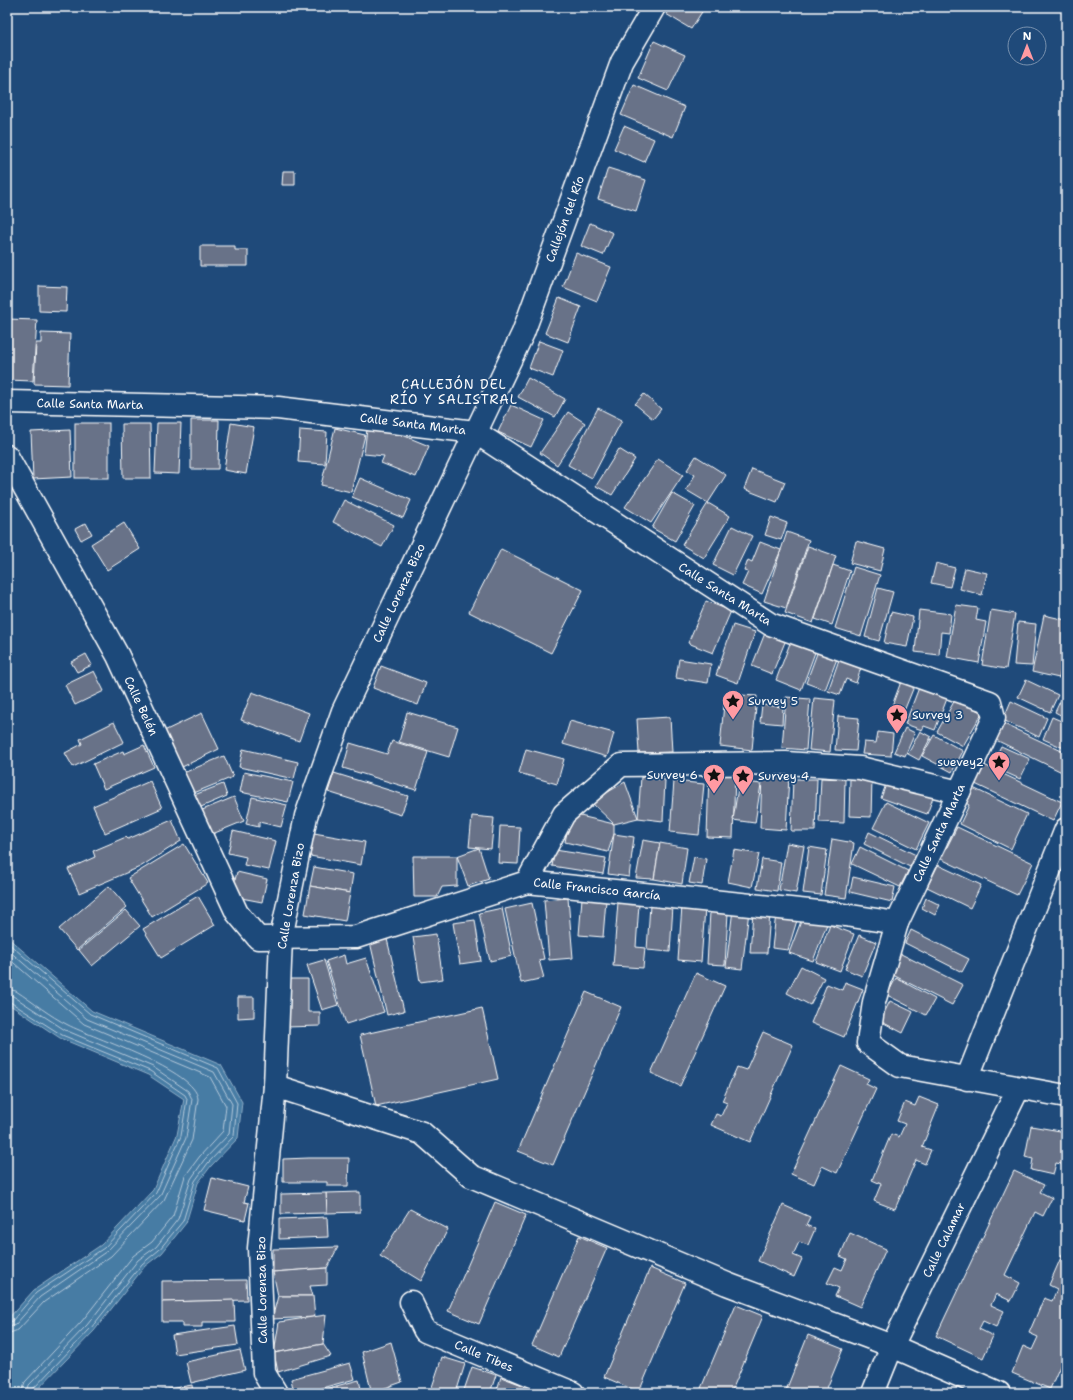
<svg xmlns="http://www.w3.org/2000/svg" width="1073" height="1400" font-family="'Shantell Sans',sans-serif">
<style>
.water{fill:#477ba4;stroke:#91b0c8}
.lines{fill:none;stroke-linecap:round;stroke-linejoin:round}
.shore{stroke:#b5cadb;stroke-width:1}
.building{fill:#687288;stroke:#fff}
.minor-casing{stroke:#fff;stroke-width:25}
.minor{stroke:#1f4a7a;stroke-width:22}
.labels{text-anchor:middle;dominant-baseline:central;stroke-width:3.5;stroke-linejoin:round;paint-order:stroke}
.street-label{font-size:12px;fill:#fff;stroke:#1f4a7a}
.poi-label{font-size:12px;fill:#fff;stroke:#1f4a7a;text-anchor:start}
.neighbourhood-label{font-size:13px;letter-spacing:1px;fill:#fff;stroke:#1f4a7a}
</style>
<rect width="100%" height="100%" fill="#1f4a7a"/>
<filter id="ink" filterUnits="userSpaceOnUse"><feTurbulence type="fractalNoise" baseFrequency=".025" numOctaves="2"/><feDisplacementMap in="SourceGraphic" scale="8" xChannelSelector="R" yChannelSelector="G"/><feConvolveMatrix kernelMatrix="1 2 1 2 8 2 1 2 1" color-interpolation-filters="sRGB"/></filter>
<g filter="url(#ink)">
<polygon class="water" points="7,937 92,1011 221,1065 242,1102 238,1138 211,1166 198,1183 186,1223 162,1253 145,1266 94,1331 34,1393 7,1393 7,1320 34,1290 101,1245 153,1190 177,1135 184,1099 148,1075 60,1038 7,1003"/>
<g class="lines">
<g class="shore">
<polyline points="7,942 90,1014 218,1068 237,1103 234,1136 208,1163 195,1181 183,1221 159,1250 142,1264 91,1328 33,1389 32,1393"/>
<polyline points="7,949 87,1019 214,1072 232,1104 229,1134 204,1160 191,1179 178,1219 156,1247 138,1260 87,1325 29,1385 27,1393"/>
<polyline points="7,957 84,1024 210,1077 226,1106 223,1131 200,1156 185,1176 173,1216 152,1242 133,1256 82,1321 25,1382 21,1393"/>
<path d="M7,989L16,991C33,1002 50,1016 68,1025C93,1038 196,1070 198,1099L192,1140L164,1200L111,1256L44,1302L18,1330L7,1334"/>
<polyline points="7,995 13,996 65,1030 153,1067 188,1091 192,1099 186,1138 160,1196 107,1251 40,1297 15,1325 7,1328"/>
<polyline points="7,1000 62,1035 150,1071 185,1095 187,1099 181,1136 156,1193 104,1248 36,1293 12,1321 7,1323"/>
</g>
</g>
<g class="building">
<polygon points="670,7 705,7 691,29 666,14"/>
<polygon points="654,41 685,55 668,91 638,78"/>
<polygon points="634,85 685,107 673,137 621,115"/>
<polygon points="624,126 654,139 644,162 614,149"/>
<polygon points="608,168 646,180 636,211 598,199"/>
<polygon points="283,171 295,171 295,185 282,185"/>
<polygon points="590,223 613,233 603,255 581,246"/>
<polygon points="200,246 235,246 235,250 248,250 248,266 200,266"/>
<polygon points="576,253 611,267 597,301 563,287"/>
<polygon points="39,286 67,287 66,312 39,311"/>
<polygon points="559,298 581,307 568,342 545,333"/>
<polygon points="7,319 37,320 33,381 7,380"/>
<polygon points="41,333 70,334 68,385 34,384 36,343 41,343"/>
<polygon points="539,341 563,350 553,377 529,368"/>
<polygon points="528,378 565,399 555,417 518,397"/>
<polygon points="644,394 661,409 653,419 635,404"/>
<polygon points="511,405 544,420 531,447 498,432"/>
<polygon points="598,408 622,420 592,478 568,465"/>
<polygon points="568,412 585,423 557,465 540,453"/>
<polygon points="191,420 219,420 218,469 191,469"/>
<rect x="75" y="423" width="34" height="55"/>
<polygon points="157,423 181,423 179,474 155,473"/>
<polygon points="231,423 254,427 246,474 224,470"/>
<polygon points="122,424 150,424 151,478 123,478"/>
<polygon points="335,428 365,435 351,492 321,485"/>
<polygon points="367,429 395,432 429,446 416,477 381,463 384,456 364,454"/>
<polygon points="70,430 72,477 33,479 31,432"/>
<polygon points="300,430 327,432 325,464 298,462"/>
<polygon points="619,449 635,459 612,495 596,486"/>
<polygon points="696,456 726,475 708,503 686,490 695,475 687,470"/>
<polygon points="658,459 683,475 651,523 625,507"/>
<polygon points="752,469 785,482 777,502 744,489"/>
<polygon points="360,478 411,500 403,518 352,497"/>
<polygon points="672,493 695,506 675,541 652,528"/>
<polygon points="344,500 394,525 382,547 333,522"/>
<polygon points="708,503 730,516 704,558 682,545"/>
<polygon points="771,517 787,523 781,540 765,535"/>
<polygon points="86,523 92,534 81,540 75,529"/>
<polygon points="124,523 140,549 107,570 91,544"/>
<polygon points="732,526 752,536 733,575 713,565"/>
<polygon points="787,532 809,540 786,608 764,601"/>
<polygon points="856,541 885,549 880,571 850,563"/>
<polygon points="760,542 781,550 762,594 742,585 748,572 744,571 748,560 752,562"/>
<polygon points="808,546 836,556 813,623 785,613"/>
<polygon points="501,549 583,590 551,653 469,612"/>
<polygon points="936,563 955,568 950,587 931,583"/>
<polygon points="833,565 850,571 832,625 815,619"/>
<polygon points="854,567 880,575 861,636 835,628"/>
<polygon points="965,568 987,573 982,595 960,589"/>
<polygon points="878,588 893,592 879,641 865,637"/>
<polygon points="706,601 731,611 713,653 688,643"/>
<polygon points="956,605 978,608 976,620 986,622 979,663 947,657"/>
<polygon points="919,610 951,614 949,633 941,632 939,655 915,652"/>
<polygon points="991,610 1015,614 1006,669 982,665"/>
<polygon points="891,612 913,617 907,647 884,643"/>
<polygon points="1044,615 1066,620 1066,646 1059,678 1032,672"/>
<polygon points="1018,622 1036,624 1032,666 1014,665"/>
<polygon points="733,625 755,632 738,683 716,675"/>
<polygon points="767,628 787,637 772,674 752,666"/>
<polygon points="792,638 817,647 801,690 776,680"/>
<polygon points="819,648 838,656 825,690 806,683"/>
<polygon points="86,654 92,665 77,672 71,662"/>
<polygon points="841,654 863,661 856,683 846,679 840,695 828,691"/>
<polygon points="679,659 711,664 708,683 676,678"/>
<polygon points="381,666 426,683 418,705 373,688"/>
<polygon points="94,671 104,691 75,705 65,685"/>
<polygon points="902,679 915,684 902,716 890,711"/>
<polygon points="1026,680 1058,695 1050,712 1018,697"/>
<polygon points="920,685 948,696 935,730 924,726 922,730 905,724"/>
<polygon points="1065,691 1066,691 1066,718 1055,712"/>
<polygon points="252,692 309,713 299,741 241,720"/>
<polygon points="725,694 757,696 752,750 720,746"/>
<polygon points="786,697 810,699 806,750 782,748"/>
<polygon points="814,698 835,700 830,752 809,750"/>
<polygon points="956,698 982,713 963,746 937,732"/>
<polygon points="1011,701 1047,718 1039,737 1003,720"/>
<polygon points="762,705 783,707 782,724 760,722"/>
<polygon points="407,712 458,727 449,757 399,742"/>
<polygon points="202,713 219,749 180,768 162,732"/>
<polygon points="838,716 859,718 856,751 835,750"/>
<polygon points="670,717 672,752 639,753 637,719"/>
<polygon points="1052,717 1066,723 1066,749 1043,739"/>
<polygon points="570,721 614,733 607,757 563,744"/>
<polygon points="114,722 124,742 73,767 65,753 82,744 80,739"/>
<polygon points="1004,724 1066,753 1066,774 996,740"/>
<polygon points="905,728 915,733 905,756 894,752"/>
<polygon points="920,731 931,737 919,760 908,754"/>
<polygon points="878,732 893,734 891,756 862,754 864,742 876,743"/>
<polygon points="934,735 963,751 952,772 922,756"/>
<polygon points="392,741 428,752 416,790 343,768 350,743 387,754"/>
<polygon points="144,745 154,767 104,789 93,764 123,751 124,754"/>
<polygon points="1001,746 1030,759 1020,779 991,766"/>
<polygon points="243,749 298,762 294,779 239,767"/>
<polygon points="526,749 564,759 557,784 519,773"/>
<polygon points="224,756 233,777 189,795 181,774"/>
<polygon points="982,764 1062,802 1053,821 973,783"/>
<polygon points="244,772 293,782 288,802 240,792"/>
<polygon points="709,772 735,773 733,838 707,837"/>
<polygon points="334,773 408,796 401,815 328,792"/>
<polygon points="762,776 789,776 786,830 760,828"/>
<polygon points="641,777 665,780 663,821 638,818"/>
<polygon points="821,778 845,779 844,823 819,822"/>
<polygon points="850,778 872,779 871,817 849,816"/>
<polygon points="793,779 817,779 815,831 791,831"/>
<polygon points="888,779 934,795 927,814 881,798"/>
<polygon points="150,781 162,808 105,833 93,806"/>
<polygon points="674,781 704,784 699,835 670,832"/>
<polygon points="739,781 761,784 755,823 733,820"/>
<polygon points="625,782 638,818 614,824 591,802"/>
<polygon points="223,784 227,796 194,810 189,797"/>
<polygon points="973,788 1027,814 1011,849 960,824 969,805 966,803"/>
<polygon points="234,797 244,821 205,837 195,813"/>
<polygon points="252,797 287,805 281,827 259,822 259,827 246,824"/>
<polygon points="886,802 929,823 916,849 873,828"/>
<polygon points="576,815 614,824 614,834 608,852 565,842 569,822"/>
<polygon points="472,816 494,818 491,849 469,847"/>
<polygon points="172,820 181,841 140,867 79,893 68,869 95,857 93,851 126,837 128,839"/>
<polygon points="500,826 520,827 518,864 498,863"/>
<polygon points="957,827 1033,863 1017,895 941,859"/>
<polygon points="233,831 276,841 269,870 244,865 246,857 228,853"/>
<polygon points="869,832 916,855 910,867 864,844"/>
<polygon points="314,833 365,842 361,865 310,856"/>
<polygon points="614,834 634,837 629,877 608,874"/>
<polygon points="832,839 854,843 846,898 824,895"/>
<polygon points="643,840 660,843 654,879 636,878"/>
<polygon points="660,843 687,848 682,884 654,879"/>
<polygon points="787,843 804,846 796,893 779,890"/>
<polygon points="184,844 208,883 152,917 128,878"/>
<polygon points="809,847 827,850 821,895 803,893"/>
<polygon points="860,847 908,871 900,887 852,864"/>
<polygon points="479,848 489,879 468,886 457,856"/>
<polygon points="555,850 606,858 603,874 552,866"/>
<polygon points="734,850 759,854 752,887 728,882"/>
<polygon points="413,856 457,856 457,886 442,887 437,897 414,897"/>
<polygon points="694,857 706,859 702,885 689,883"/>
<polygon points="762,859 781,862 777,891 757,888"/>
<polygon points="938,865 981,885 970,908 927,887"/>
<polygon points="314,867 353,874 350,893 310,886"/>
<polygon points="237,872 267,879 262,902 231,896"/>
<polygon points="853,877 895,887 892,902 850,892"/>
<polygon points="109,886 127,907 77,950 59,929"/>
<polygon points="310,886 350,893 345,921 305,914"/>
<polygon points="198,896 215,925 161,958 143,929"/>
<polygon points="568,898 573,958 549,960 544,900"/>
<polygon points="582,898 606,900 603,937 579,935"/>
<polygon points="926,898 940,905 935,915 922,908"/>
<polygon points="618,902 639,904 636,947 645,948 643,968 613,966"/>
<polygon points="532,903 544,959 539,960 544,978 521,983 505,909"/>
<polygon points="650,905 673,906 670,952 647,950"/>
<polygon points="682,906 705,908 701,962 678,960"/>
<polygon points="502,908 512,956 490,961 479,913"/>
<polygon points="733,909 749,911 742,969 726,967"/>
<polygon points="126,910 140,926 92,966 79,950"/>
<polygon points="710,912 728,913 725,965 707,964"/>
<polygon points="753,912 770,913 767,953 750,953"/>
<polygon points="776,914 798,917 788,950 772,948"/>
<polygon points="803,916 827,924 813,961 789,953"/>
<polygon points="475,920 481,961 460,964 453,923"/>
<polygon points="830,925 854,934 840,971 816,962"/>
<polygon points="911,930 969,959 962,972 905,943"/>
<polygon points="436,934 443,979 420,982 413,937"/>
<polygon points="859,935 876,942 862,976 845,969"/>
<polygon points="387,939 404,1011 387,1015 370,942"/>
<polygon points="899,953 963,985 952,1005 889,973"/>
<polygon points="344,955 346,964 366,958 384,1012 346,1024 326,961"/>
<polygon points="324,960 338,1005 322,1010 307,965"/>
<polygon points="801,966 824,978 810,1005 787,993"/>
<polygon points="696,973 725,986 680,1086 651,1073"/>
<polygon points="896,978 935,999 926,1015 887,995"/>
<polygon points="285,979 308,979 308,1012 320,1012 320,1026 286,1027"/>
<polygon points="845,982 863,989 844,1037 811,1023 827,984 842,990"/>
<polygon points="586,992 621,1007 553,1165 518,1151"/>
<polygon points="238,997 254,997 254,1017 238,1018"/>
<polygon points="890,1001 913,1012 903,1033 880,1021"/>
<polygon points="482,1008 498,1079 376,1106 360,1035"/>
<polygon points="763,1032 793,1045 750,1142 711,1125 716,1114 721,1116 727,1103 722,1101 737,1067 746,1070"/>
<polygon points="841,1066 869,1079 866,1084 876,1089 837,1173 822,1166 814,1184 791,1174"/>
<polygon points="919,1097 939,1105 922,1147 931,1150 925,1164 916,1160 895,1209 874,1201 881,1184 872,1180 891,1134 899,1137 905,1124 897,1121 905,1102 915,1106"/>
<polygon points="1031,1126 1066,1132 1066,1165 1056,1163 1053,1175 1031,1170 1033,1159 1025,1157"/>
<polygon points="309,1158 349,1158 348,1186 327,1186 327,1182 283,1182 283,1159"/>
<polygon points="1014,1171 1044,1185 1040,1192 1052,1198 1043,1216 1035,1212 1005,1275 1020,1283 1011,1301 996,1294 991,1305 1004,1311 996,1327 983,1321 979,1329 993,1336 983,1358 936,1336"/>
<polygon points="212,1178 248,1187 244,1202 249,1203 245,1220 204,1210"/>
<polygon points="360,1192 360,1212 327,1213 326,1193"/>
<polygon points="326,1193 327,1213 281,1214 281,1194"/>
<polygon points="495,1202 526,1215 479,1324 448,1311"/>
<polygon points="783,1205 810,1217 806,1225 815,1229 808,1245 799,1242 793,1255 802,1259 794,1277 758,1261"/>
<polygon points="410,1209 448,1229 421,1281 380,1256"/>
<polygon points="327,1217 328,1237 279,1239 279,1219"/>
<polygon points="850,1233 886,1249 860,1307 835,1296 839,1288 827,1283 835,1267 842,1270 847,1259 840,1256"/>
<polygon points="579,1236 607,1248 559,1357 532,1345"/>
<polygon points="1066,1246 1066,1352 1050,1389 1012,1373 1023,1346 1032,1350 1038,1337 1029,1333 1044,1298 1052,1301 1057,1289 1049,1285"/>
<polygon points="338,1247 327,1268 273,1272 273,1249"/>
<polygon points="327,1268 327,1285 310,1286 313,1296 278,1296 273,1272"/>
<polygon points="650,1268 685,1283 639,1392 604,1377"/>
<polygon points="246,1280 247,1300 162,1302 162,1281"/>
<polygon points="278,1296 313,1296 315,1317 272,1319"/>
<polygon points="234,1300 235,1322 202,1322 202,1327 182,1327 182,1322 162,1322 162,1302"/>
<polygon points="736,1305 763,1316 731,1393 699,1393"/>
<polygon points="326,1315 323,1344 274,1353 279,1322"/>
<polygon points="235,1326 238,1345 175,1354 172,1335"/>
<polygon points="808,1335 843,1349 825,1393 785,1393"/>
<polygon points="391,1342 402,1382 382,1389 371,1390 362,1352"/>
<polygon points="323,1344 331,1356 278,1372 274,1353"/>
<polygon points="240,1350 245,1370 191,1383 186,1362"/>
<polygon points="442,1357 465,1364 456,1393 430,1393"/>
<polygon points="350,1363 355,1379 303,1393 294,1393 291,1379"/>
<polygon points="472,1367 496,1375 490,1393 463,1393"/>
<polygon points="501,1377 525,1386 523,1393 496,1393"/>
<polygon points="359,1380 362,1393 310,1393"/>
<polygon points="192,1385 193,1393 153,1393 152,1392"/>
</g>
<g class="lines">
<g class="minor-casing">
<g id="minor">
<polyline points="7,402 278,408 475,432 770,624 990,702 994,718 897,923 874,1002 868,1043 900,1066 1066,1096"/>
<polyline points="7,456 118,656 237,913 258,938 356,937 527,882 838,914 897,923"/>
<polyline points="527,882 564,814 621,765 786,763 860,768 959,792"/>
<polyline points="967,1079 1066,829"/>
<polyline points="275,1086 422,1133 471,1176 727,1284 892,1346 999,1393"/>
<polyline points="411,1302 425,1331 573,1393"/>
<polyline points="276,1393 264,1373 259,1248 275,1086 281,938 306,816 343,711 523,333 622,62 654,7"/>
<polyline points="873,1393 892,1346 1018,1089"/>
</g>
</g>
<use href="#minor" class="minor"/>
</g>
</g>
<defs>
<g id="sight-pin" transform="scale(1.15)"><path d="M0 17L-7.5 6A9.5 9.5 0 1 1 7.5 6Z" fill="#ff9aa2" stroke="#1f4a7a"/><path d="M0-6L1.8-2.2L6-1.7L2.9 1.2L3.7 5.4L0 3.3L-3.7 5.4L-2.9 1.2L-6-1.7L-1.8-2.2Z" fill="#111"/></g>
</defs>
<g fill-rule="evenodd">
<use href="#sight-pin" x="733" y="701"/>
<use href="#sight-pin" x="897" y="715"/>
<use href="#sight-pin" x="999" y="762"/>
<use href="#sight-pin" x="714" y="775"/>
<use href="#sight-pin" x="743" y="776"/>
</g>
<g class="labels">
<g class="street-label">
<text transform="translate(565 219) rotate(-70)">Callejón del Río</text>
<text transform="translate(90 404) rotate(1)">Calle Santa Marta</text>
<text transform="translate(413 424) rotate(7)">Calle Santa Marta</text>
<text transform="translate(399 593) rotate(-65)">Calle Lorenza Bizo</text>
<text transform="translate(725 594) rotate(32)">Calle Santa Marta</text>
<text transform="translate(141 706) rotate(65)">Calle Belén</text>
<text transform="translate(939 833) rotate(-65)">Calle Santa Marta</text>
<text transform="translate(597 889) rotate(6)">Calle Francisco García</text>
<text transform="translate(291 896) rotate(-80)">Calle Lorenza Bizo</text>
<text transform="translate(944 1240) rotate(-64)">Calle Calamar</text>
<text transform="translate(262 1290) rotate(-91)">Calle Lorenza Bizo</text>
<text transform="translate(484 1356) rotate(23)">Calle Tibes</text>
</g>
<g class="poi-label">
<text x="748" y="701">Survey 5</text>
<text x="912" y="715">Survey 3</text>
<text x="984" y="762" text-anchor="end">suevey2</text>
<text x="698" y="775" text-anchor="end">Survey 6</text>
<text x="758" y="776">Survey 4</text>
</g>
<g class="neighbourhood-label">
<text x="454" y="384">CALLEJÓN DEL<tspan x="454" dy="15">RÍO Y SALISTRAL</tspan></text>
</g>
</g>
<rect width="1073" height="1400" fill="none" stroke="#1f4a7a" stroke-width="24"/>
<rect x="12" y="12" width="1049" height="1376" fill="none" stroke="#fff" stroke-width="1.5" filter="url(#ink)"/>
<g transform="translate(1027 46)"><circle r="19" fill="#1f4a7a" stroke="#7992af"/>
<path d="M0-3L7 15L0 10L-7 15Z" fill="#ff9aa2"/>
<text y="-6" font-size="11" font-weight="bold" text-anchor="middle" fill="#ffffff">N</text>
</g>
</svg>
